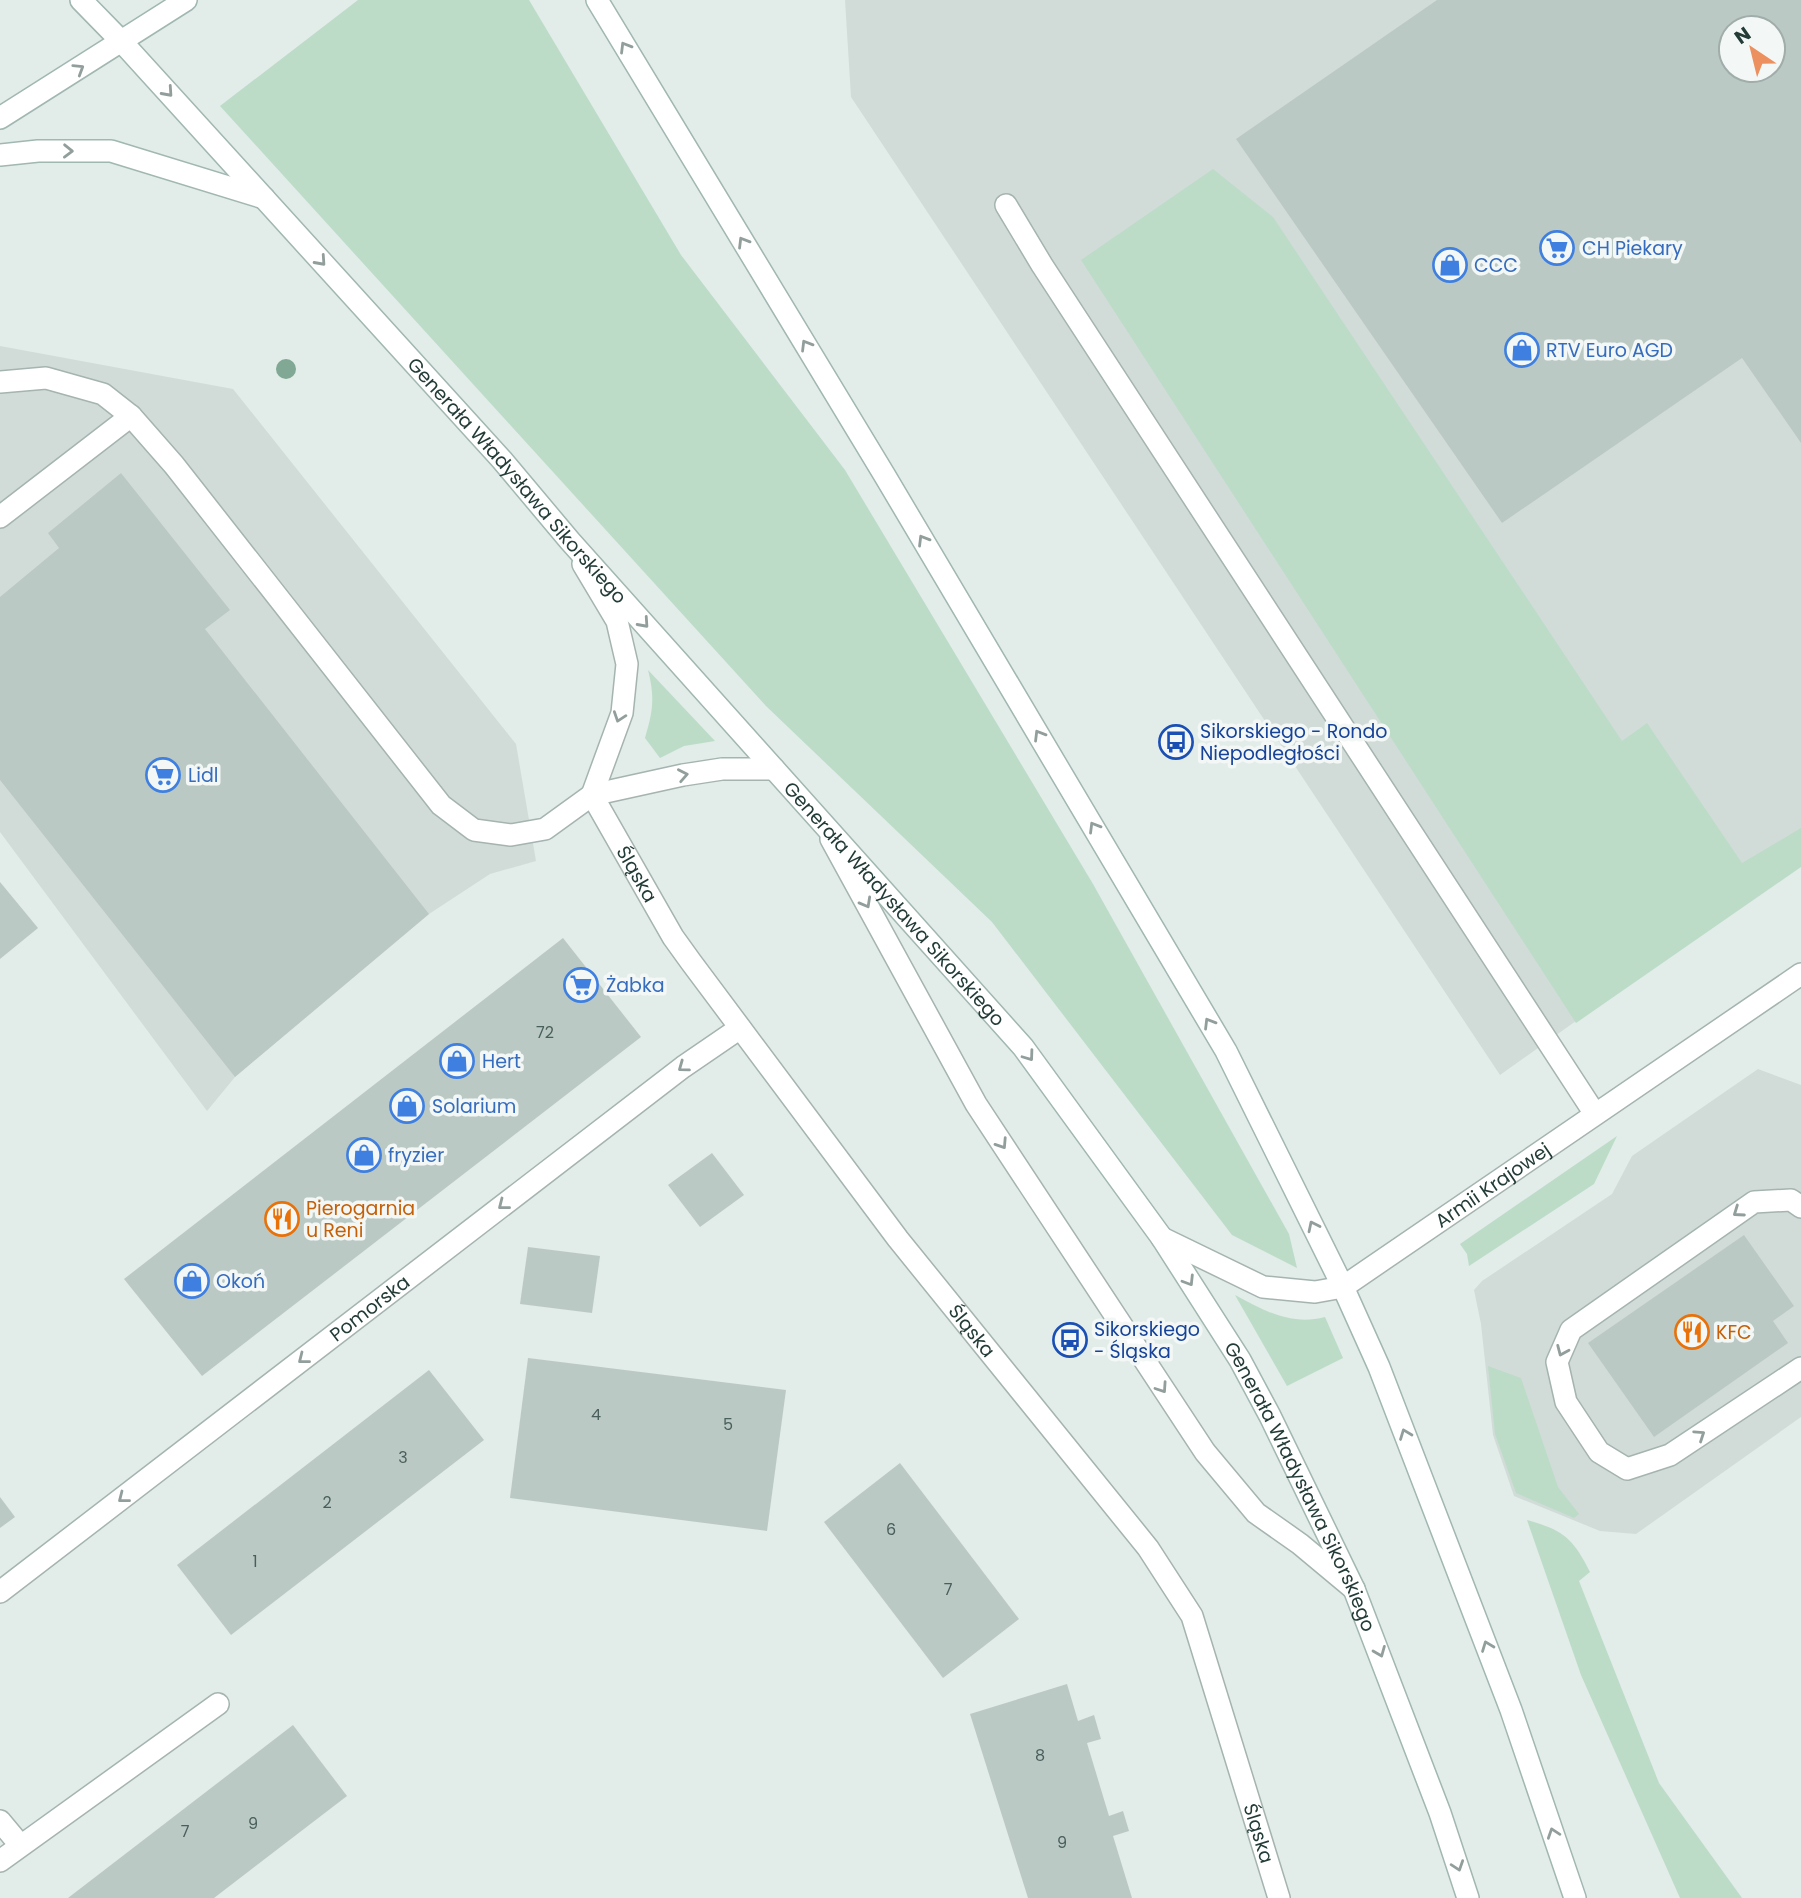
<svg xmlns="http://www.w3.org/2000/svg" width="1801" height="1898" font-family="Poppins,sans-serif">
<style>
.built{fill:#d1dcd8;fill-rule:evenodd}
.green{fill:#bcdcc8}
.building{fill:#bbc9c5;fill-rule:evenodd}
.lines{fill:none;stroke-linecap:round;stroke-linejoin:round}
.lane-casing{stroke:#a5b4b0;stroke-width:24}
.street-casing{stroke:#a5b4b0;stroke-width:24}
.secondary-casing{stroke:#a1b7b1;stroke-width:24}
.lane{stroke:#fff;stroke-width:21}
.street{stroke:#fff;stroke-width:21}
.secondary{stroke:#fff;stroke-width:21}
.tree{fill:#80a894}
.oneway{stroke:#919e9c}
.labels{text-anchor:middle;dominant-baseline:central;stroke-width:7;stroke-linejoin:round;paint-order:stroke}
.number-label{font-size:16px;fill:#495f5b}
.shop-label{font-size:19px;fill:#366cbe;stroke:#f3f8f6;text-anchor:start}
.street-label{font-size:19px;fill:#233c38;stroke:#f3f8f6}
.transit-label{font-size:19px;fill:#164399;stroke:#f3f8f6;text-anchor:start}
.food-label{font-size:19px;fill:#c56008;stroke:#f3f8f6;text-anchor:start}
</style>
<rect width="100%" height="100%" fill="#e2ece9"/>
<g class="built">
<path d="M845,0H1801V861L1500,1075L851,97ZM1731,28H1773V70H1731Z"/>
<polygon points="0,346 233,389 516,744 536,861 490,874 429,914 235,1077 207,1111 0,832"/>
<polygon points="1758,1069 1801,1085 1801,1417 1636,1534 1600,1531 1514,1496 1493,1435 1481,1324 1474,1290 1482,1281 1612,1194 1632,1156"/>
</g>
<g class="green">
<polygon points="358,0 529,0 681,255 845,470 1093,884 1289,1234 1297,1268 1232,1235 992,922 766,706 220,106"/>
<polygon points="1213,169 1273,217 1622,741 1647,723 1742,863 1801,828 1801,867 1576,1023 1081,260"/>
<path d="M648,670L715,741L684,746L660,758L645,738C653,711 655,698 648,670Z"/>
<polygon points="1617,1136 1594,1184 1469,1266 1467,1254 1460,1244"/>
<path d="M1235,1295C1264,1311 1292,1326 1325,1317L1343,1358L1287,1386Z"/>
<polygon points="1488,1366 1521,1378 1558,1487 1579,1514 1574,1518 1516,1493 1495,1434"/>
<path d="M1527,1520C1563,1530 1573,1538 1590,1572L1579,1581L1659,1783L1742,1898H1680L1581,1675Z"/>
</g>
<g class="building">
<path d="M1437,0H1801V443L1742,358L1502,523L1236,139ZM1731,28H1773V70H1731Z"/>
<polygon points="121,473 230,610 205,629 429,914 235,1077 0,780 0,597 59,548 48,533"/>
<polygon points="0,882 38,928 0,959"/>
<polygon points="563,938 641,1037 202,1376 124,1279"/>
<polygon points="712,1153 744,1195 700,1227 668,1185"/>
<polygon points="1744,1235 1794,1306 1773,1321 1788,1343 1654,1437 1588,1343"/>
<polygon points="528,1247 600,1256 592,1313 520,1304"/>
<polygon points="528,1358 786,1390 767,1531 510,1498"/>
<polygon points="429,1370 484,1440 231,1635 177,1565"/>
<polygon points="900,1463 1019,1619 943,1678 824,1522"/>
<polygon points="0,1497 15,1517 0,1528"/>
<polygon points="1067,1684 1078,1721 1094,1715 1101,1739 1087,1743 1109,1816 1123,1811 1129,1831 1113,1836 1132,1898 1028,1898 970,1714"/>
<polygon points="293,1725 347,1796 214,1898 68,1898"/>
</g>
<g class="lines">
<g class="lane-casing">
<g id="lane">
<polyline points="1006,205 1042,265 1595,1114"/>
<polyline points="0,382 46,378 103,394 131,416 174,465 441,805 474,830 511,835 545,829 592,795"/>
<polyline points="0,517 131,416"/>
<polyline points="831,839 976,1104 1205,1452 1256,1513 1300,1544 1354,1589"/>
<polyline points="1801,1207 1791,1200 1754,1202 1571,1330 1557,1362 1566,1402 1599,1452 1627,1469 1670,1455 1801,1368"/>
</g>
</g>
<g class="street-casing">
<g id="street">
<path id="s1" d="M583,564L617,621L627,664L622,713L592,795L673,937L691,962L898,1239L1148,1548L1192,1616L1279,1898"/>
<polyline points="592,795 683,775 722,769 774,769"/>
<path id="s2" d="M1162,1238L1263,1287L1315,1292L1343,1287L1801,974"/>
<path id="s3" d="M0,1592L683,1067L740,1028"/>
<polyline points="0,1821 20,1845"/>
<polyline points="0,1861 218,1704"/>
</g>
</g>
<g class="secondary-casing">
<g id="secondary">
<path id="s4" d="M81,0L122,42L502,460L570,541L1023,1047L1162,1238L1240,1360L1270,1416L1354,1589L1440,1813L1468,1898"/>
<polyline points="597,0 885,476 1226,1051 1343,1287 1379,1367 1511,1710 1575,1898"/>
<polyline points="0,118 186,0"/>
<polyline points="0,155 38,151 111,151 264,198"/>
</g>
</g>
<use href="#lane" class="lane"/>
<use href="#street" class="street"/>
<use href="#secondary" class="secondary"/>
</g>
<circle class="tree" cx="286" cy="369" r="10"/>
<defs><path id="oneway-chevron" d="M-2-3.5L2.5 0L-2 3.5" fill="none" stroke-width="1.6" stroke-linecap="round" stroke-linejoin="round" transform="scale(1.75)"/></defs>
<g class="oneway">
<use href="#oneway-chevron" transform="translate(625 47) rotate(-121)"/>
<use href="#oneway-chevron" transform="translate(79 69) rotate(-32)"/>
<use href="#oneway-chevron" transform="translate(168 92) rotate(48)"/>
<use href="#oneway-chevron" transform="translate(68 151) rotate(1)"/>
<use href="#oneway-chevron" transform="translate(743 242) rotate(-121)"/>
<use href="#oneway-chevron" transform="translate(321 261) rotate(48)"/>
<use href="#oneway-chevron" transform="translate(806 345) rotate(-121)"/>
<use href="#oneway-chevron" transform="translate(923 540) rotate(-121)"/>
<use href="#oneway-chevron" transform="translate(644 623) rotate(48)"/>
<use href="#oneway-chevron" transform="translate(619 717) rotate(109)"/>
<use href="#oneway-chevron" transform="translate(1039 735) rotate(-121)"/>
<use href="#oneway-chevron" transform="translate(683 775) rotate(-11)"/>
<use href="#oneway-chevron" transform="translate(1094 827) rotate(-121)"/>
<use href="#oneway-chevron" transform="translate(866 903) rotate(61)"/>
<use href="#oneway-chevron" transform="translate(1209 1023) rotate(-121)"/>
<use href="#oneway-chevron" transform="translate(1029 1056) rotate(54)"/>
<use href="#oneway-chevron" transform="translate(683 1067) rotate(144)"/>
<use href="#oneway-chevron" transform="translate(1002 1144) rotate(57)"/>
<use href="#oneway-chevron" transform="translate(503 1205) rotate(142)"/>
<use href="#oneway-chevron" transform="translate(1738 1212) rotate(145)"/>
<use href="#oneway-chevron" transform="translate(1313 1226) rotate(-116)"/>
<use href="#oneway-chevron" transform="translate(1189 1281) rotate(58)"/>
<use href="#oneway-chevron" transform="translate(1562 1351) rotate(113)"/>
<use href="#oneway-chevron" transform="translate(303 1359) rotate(142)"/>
<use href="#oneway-chevron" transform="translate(1162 1388) rotate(56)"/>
<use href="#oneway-chevron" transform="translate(1405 1434) rotate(-111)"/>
<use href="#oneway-chevron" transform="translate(1700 1435) rotate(-34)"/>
<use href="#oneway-chevron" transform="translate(123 1498) rotate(142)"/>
<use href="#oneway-chevron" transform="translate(1487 1646) rotate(-111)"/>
<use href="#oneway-chevron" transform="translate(1380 1652) rotate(68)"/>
<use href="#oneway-chevron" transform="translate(1553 1833) rotate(-109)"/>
<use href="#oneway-chevron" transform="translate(1458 1866) rotate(71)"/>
</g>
<defs>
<g id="supermarket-ring" transform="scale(1.75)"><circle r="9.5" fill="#f3f8f6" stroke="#3f7fe0" stroke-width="1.5"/><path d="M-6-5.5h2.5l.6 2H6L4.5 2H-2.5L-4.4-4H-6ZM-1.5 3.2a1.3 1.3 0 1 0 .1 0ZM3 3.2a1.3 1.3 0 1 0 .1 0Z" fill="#3f7fe0"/></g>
<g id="shop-ring" transform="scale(1.75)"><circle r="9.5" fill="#f3f8f6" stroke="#3f7fe0" stroke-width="1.5"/><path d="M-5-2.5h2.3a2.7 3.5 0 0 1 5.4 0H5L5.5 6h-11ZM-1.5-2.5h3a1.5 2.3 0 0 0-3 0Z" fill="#3f7fe0"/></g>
<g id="bus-ring" transform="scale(1.75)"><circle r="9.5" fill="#f3f8f6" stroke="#1a4fb4" stroke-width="1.5"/><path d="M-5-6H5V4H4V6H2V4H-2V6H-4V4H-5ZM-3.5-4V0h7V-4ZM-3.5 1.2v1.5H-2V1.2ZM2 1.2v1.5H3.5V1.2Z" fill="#1a4fb4"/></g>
<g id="restaurant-ring" transform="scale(1.75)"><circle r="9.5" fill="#f3f8f6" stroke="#e8710a" stroke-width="1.5"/><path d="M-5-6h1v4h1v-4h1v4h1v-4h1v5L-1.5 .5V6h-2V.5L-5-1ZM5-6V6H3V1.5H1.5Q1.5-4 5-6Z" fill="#e8710a"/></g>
</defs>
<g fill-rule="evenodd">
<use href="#supermarket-ring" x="1557" y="248"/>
<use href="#shop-ring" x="1450" y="265"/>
<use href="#shop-ring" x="1522" y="350"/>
<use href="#bus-ring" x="1176" y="742"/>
<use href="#supermarket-ring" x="163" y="775"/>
<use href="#supermarket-ring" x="581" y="985"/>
<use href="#shop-ring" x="457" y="1061"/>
<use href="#shop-ring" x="407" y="1106"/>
<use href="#shop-ring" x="364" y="1155"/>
<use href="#restaurant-ring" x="282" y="1219"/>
<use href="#shop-ring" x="192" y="1281"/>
<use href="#restaurant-ring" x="1692" y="1332"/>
<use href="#bus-ring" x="1070" y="1340"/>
</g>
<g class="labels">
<g class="number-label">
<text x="545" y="1032">72</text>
<text x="596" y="1414">4</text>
<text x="728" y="1424">5</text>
<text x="403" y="1457">3</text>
<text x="327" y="1502">2</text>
<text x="891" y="1529">6</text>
<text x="255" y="1561">1</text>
<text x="948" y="1589">7</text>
<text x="1040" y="1755">8</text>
<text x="253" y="1823">9</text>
<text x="185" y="1831">7</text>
<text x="1062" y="1842">9</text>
</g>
<g class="shop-label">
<text x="1582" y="248">CH Piekary</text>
<text x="1474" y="265">CCC</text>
<text x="1546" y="350">RTV Euro AGD</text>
<text x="188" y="775">Lidl</text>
<text x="606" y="985">Żabka</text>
<text x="482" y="1061">Hert</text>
<text x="432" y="1106">Solarium</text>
<text x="388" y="1155">fryzier</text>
<text x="216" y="1281">Okoń</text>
</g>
<g class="street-label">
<text stroke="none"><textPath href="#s4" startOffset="649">Generała Władysława Sikorskiego</textPath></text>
<text stroke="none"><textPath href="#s1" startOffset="338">Śląska</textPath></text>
<text stroke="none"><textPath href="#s4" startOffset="1216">Generała Władysława Sikorskiego</textPath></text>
<text stroke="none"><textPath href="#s2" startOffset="374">Armii Krajowej</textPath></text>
<text stroke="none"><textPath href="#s3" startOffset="466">Pomorska</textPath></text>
<text stroke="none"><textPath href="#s1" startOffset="905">Śląska</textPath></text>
<text stroke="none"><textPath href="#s4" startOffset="1930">Generała Władysława Sikorskiego</textPath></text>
<text stroke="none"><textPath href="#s1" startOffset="1493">Śląska</textPath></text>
</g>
<g class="transit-label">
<text x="1200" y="731">Sikorskiego - Rondo<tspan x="1200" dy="22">Niepodległości</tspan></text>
<text x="1094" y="1329">Sikorskiego<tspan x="1094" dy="22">- Śląska</tspan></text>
</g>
<g class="food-label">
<text x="306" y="1208">Pierogarnia<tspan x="306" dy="22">u Reni</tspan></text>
<text x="1716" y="1332">KFC</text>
</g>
</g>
<g transform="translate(1752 49) rotate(325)"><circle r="33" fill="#f3f8f6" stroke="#a0adaa" stroke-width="2"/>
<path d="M0-5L12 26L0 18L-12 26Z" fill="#ec9060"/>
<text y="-10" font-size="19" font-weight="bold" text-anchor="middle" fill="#233c38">N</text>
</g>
</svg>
